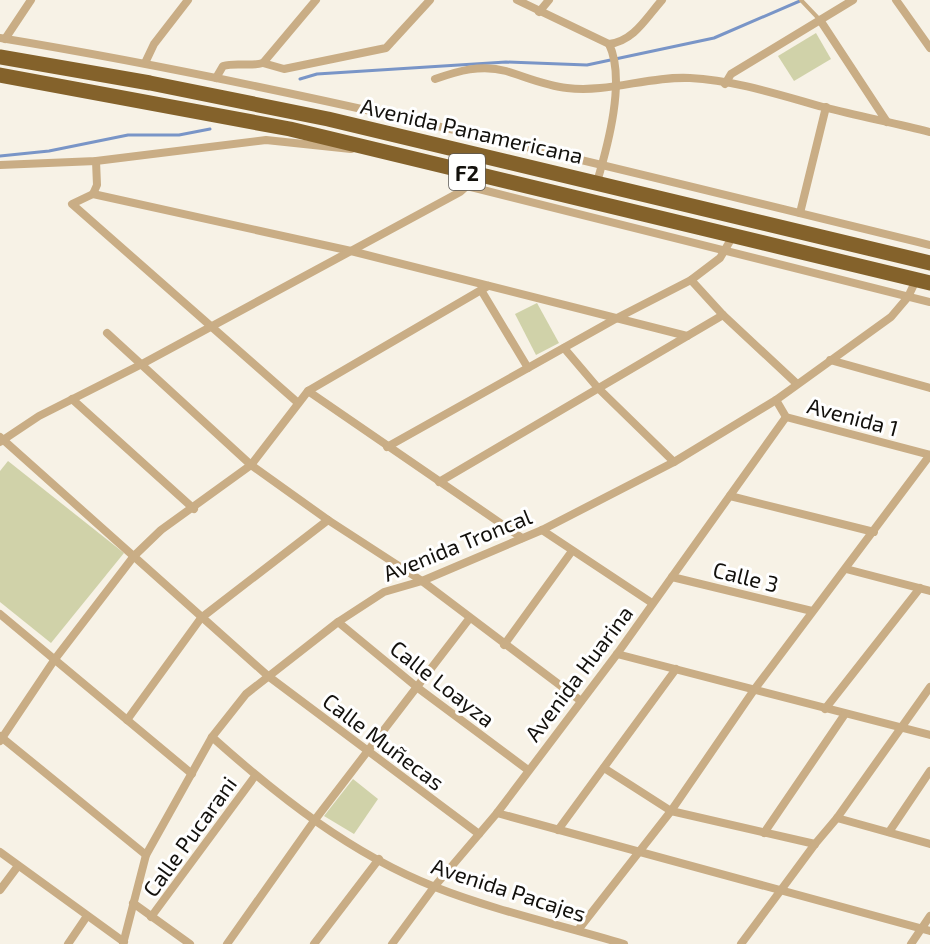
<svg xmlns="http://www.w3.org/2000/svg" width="930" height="944" font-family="'Exo 2',sans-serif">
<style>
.green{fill:#d0d2a9}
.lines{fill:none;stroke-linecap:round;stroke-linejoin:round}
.stream{stroke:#7995c7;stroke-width:3}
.lane{stroke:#c9ad85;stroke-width:4}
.street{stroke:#c9ad85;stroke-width:8}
.highway{stroke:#84622b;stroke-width:15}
.labels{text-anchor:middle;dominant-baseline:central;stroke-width:6;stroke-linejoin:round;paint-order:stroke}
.shield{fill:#fff;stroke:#5a5856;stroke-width:1.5}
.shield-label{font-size:21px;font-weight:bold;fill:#13110d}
.street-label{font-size:22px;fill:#13110d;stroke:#fff}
</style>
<rect width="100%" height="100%" fill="#f7f2e6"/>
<g class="green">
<polygon points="816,33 831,59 794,81 778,56"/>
<polygon points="537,303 559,343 536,355 515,314"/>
<polygon points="8,461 124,553 51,643 0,602 0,471"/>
<polygon points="353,779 378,799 354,834 324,816"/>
</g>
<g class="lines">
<g class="stream">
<polyline points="300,79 317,74 506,62 587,65 714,38 802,0"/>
<polyline points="0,156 49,151 128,135 179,135 210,129"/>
</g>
<polyline class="lane" points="801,0 819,19"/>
<g class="street">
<path d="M517,0L609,44C626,79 608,145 597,182"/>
<polyline points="896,0 930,48"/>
<polyline points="539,12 549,0"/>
<polyline points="820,20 887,122"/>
<path d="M0,38C314,90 621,170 930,245"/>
<polyline points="5,39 31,0"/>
<path d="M609,44C634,41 646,18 662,0"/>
<polyline points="145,63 154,44 188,0"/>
<polyline points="263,63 284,69 386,48 430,0"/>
<path d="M216,78L223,66C237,62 249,67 263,63L316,0"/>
<path d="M435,79C458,71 481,64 506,71C526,77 546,86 567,88C609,93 648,76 690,78C734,80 780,95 823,107C858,116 894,123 930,132"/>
<polyline points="725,84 731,74 853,0"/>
<polyline points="96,161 97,185 93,194 72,204 297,402"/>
<polyline points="0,165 96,161 266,140 351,149"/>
<polyline points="467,186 930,302"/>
<polyline points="93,194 351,251 687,336"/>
<polyline points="800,213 826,107"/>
<polyline points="691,280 723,315 796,383"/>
<polyline points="481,290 528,368"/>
<polyline points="107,333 251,465 328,520 422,581 581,701"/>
<polyline points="564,348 598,388 674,462"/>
<polyline points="830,360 930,388"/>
<polyline points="308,391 522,538"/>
<polyline points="72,399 194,509"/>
<polyline points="776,400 786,417 930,455"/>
<polyline points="0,437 268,676 479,834"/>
<polyline points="0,442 39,416 142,364 460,192 469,184 472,173"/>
<polyline points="387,447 617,318 691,280 720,258 733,236"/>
<polyline points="439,482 723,315"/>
<polyline points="730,496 874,532"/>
<polyline points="542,530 652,603"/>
<polyline points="846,569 930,591"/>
<polyline points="672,577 812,611"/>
<polyline points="0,614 192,774"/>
<polyline points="338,622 418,688 528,770"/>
<polyline points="504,645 572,551"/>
<polyline points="617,654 930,735"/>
<polyline points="825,709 920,588"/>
<polyline points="127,720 201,618 328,520"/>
<polyline points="0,736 146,855"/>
<path d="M212,737C278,796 351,854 435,887C496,911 561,925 624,944"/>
<polyline points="0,741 55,659 134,556 161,530 251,465 308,391 488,286"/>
<polyline points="604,768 671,811 815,844"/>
<polyline points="497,813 930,931"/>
<polyline points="837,818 930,844"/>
<polyline points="558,830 676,669"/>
<polyline points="889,832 930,771"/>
<polyline points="764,833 845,714"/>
<polyline points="0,852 124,942"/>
<polyline points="0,890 18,866"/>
<polyline points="133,903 190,944"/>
<polyline points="151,917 255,776"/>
<polyline points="578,930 671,811 754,690 930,455"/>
<polyline points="68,944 87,916"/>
<polyline points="123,944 146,855 212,737 246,694 338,622 384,592 422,581 542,530 674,462 776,400 891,317 908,297 916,280"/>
<polyline points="227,944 314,821 469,619"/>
<polyline points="314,944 379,859"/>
<polyline points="392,944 434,887 497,813 617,654 786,417"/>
<polyline points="741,944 815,844 837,818 930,687"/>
<polyline points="911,944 930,916"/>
</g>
<g class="highway">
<polyline points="0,57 150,83 328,119 930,263"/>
<polyline points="0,75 290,129 930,283"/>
</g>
</g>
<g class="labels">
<rect class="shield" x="449" y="154" width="36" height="36" rx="4.5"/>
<g class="shield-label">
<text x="467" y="172">F2</text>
</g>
<g class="street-label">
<text transform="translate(472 130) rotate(13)">Avenida Panamericana</text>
<text transform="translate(853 416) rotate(15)">Avenida 1</text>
<text transform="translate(457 544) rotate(-22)">Avenida Troncal</text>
<text transform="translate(746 576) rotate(14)">Calle 3</text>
<text transform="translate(578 673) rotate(-53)">Avenida Huarina</text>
<text transform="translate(443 683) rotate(38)">Calle Loayza</text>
<text transform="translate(384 741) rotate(37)">Calle Muñecas</text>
<text transform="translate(189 836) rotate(-54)">Calle Pucarani</text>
<text transform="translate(509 889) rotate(18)">Avenida Pacajes</text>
</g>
</g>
</svg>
